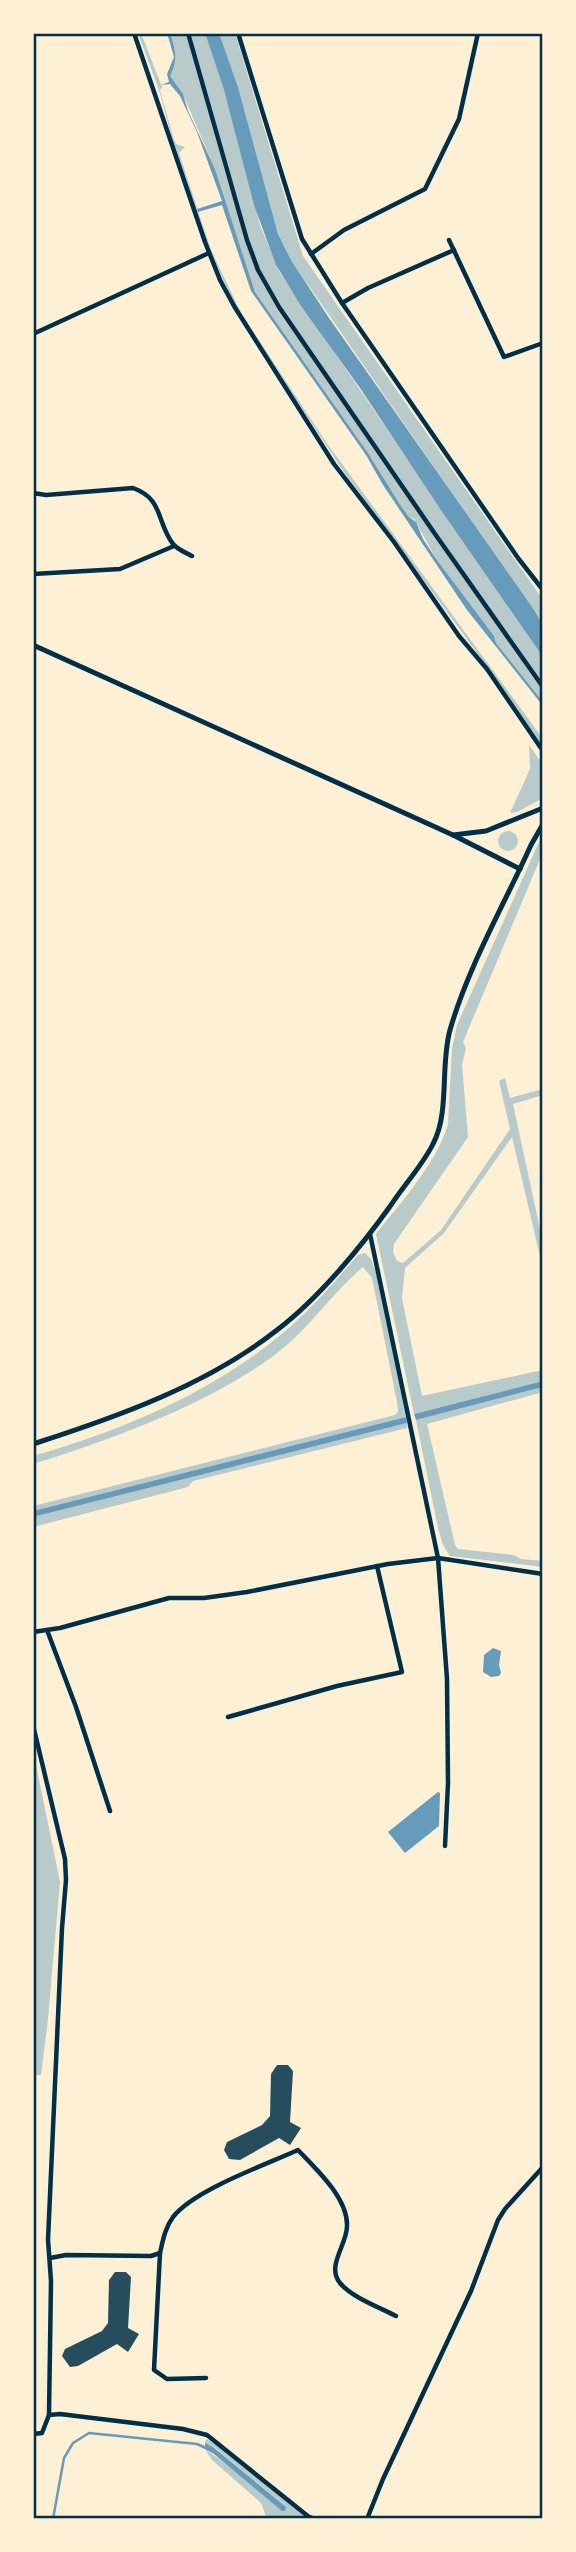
<svg xmlns="http://www.w3.org/2000/svg" width="576" height="2552" font-family="'Varela Round',sans-serif">
<style>
.green{fill:#b9caca}
.water{fill:#669bbc}
.lines{fill:none;stroke-linecap:round;stroke-linejoin:round}
.stream{stroke:#669bbc;stroke-width:2.5}
.building{fill:#264d5e}
.minor{stroke:#003049;stroke-width:4.5}
.tertiary{stroke:#003049;stroke-width:5}
.neatline{fill:none;stroke:#003049;stroke-width:2.5}
</style>
<rect width="100%" height="100%" fill="#fdf0d5"/>
<g class="green">
<polygon points="138,33 141,33 162,87 160,90 174,140 176,144 185,147 179,153 211,250 241,313 326,442 543,739 543,748 489,669 346,475 241,317 211,255 173,142 160,93"/>
<path d="M170,33H186L227,179L257,270L433,535L543,689V702L496,643L494,636L437,560L414,519L409,517L401,506L368,453L255,292L215,169L185,99L169,76C178,61 176,49 170,33Z"/>
<polygon points="189,33 205,33 224,90 260,225 280,273 543,657 543,684 454,560 280,306 259,269 247,239"/>
<polygon points="219,33 235,33 303,256 543,600 543,625 291,260 278,234 238,87"/>
<polygon points="529,745 543,765 543,798 517,812 510,813 530,769"/>
<circle cx="508" cy="841" r="10"/>
<path d="M543,833V852L463,1042L466,1048L462,1065L468,1137L394,1244L393,1252L397,1261L403,1263L441,1230L510,1129L499,1081L505,1078L510,1098L543,1089V1095L513,1104L543,1243V1269L512,1137L444,1233L405,1268L402,1298L422,1396L543,1370V1381L414,1414L376,1234C402,1201 435,1165 448,1125L452,1049L457,1025Z"/>
<path d="M365,1253L371,1259L376,1273L406,1417L33,1511V1506L395,1415L398,1412L397,1402L372,1278L363,1267C332,1293 309,1329 276,1354C209,1404 113,1439 33,1464V1456C121,1431 212,1393 283,1333C311,1310 334,1282 358,1255Z"/>
<polygon points="543,1387 543,1392 427,1424 455,1545 458,1549 514,1555 521,1559 543,1561 543,1567 450,1556 443,1545 438,1528 416,1420"/>
<polygon points="407,1423 407,1428 193,1481 188,1487 33,1527 33,1517"/>
<polygon points="33,1750 60,1882 48,2019 41,2075 33,2075"/>
<polygon points="206,2439 214,2443 309,2519 301,2519 297,2516 293,2519 267,2519 261,2503 212,2460 205,2449 286,2507 214,2447 205,2443"/>
</g>
<g class="water">
<path d="M167,33H170C176,50 178,60 170,76L183,94L188,111L215,169L255,292L368,453L401,506L409,517L416,522L423,539L437,560L494,636L496,643L543,702V706L467,610L383,485L366,455L251,291L222,205L198,212L197,209L222,201L197,132L180,96L170,84L161,85L169,82L167,74L174,57Z"/>
<polygon points="205,33 219,33 238,87 278,234 291,260 329,318 532,607 543,625 543,657 443,513 360,388 301,306 276,265 254,205 224,90"/>
<polygon points="543,1381 543,1387 416,1420 414,1414"/>
<polygon points="406,1417 407,1423 33,1517 33,1511"/>
<polygon points="493,1648 501,1651 499,1665 501,1673 499,1676 491,1677 483,1672 484,1655"/>
<polygon points="438,1792 440,1793 439,1826 405,1853 388,1832"/>
<polygon points="205,2443 213,2447 286,2507 285,2511 282,2511 214,2454 205,2449"/>
</g>
<g class="lines">
<polyline class="stream" points="53,2519 64,2458 73,2443 89,2433 197,2444 208,2449"/>
</g>
<g class="building">
<polygon points="277,2065 288,2065 293,2071 290,2122 301,2128 290,2145 279,2138 240,2160 229,2159 224,2150 227,2142 262,2125 270,2116 271,2074"/>
<polygon points="115,2272 126,2272 131,2277 128,2328 139,2334 128,2352 117,2344 78,2366 70,2367 62,2356 65,2349 102,2331 108,2323 109,2280"/>
</g>
<g class="lines">
<g class="minor">
<polyline points="134,33 205,242 220,280 234,306 334,464 394,542 459,636 487,669 543,751"/>
<polyline points="188,33 247,240 258,270 279,307 435,534 543,687"/>
<polyline points="238,33 302,239 342,303 518,558 543,590"/>
<polyline points="449,240 504,357 543,343"/>
<polyline points="311,254 344,230 425,189 459,119 478,33"/>
<polyline points="342,303 368,288 454,250"/>
<polyline points="33,334 209,253"/>
<path d="M33,493L46,495L133,488C164,499 156,522 173,544C177,549 186,553 192,556"/>
<polyline points="33,574 120,569 174,546"/>
<polyline points="370,1234 438,1558 447,1679 448,1783 445,1846"/>
<polyline points="47,1630 76,1707 110,1811"/>
<polyline points="33,1632 60,1628 169,1598 204,1598 247,1592 388,1564 438,1558 543,1574"/>
<polyline points="228,1717 337,1686 402,1672 377,1566"/>
<polyline points="33,1725 65,1859 66,1880 62,1928 48,2240 51,2281 49,2415 42,2433 33,2434"/>
<polyline points="160,2253 154,2370 167,2379 206,2378"/>
<path d="M50,2258L66,2255L151,2256L160,2253C163,2240 165,2228 173,2217C194,2190 265,2165 298,2150C316,2169 348,2198 347,2226C347,2245 326,2266 340,2283C351,2297 381,2308 396,2316"/>
<polyline points="49,2415 60,2414 183,2429 207,2435 309,2517 315,2519"/>
<polyline points="367,2519 383,2479 471,2291 498,2220 505,2209 543,2167"/>
</g>
<g class="tertiary">
<polyline points="33,645 453,835 520,869"/>
<polyline points="453,835 486,831 543,808"/>
<path d="M33,1444C117,1417 207,1385 277,1330C318,1299 361,1247 391,1205C404,1185 422,1166 433,1144C450,1112 440,1065 450,1030C468,967 504,905 531,845L543,824"/>
</g>
</g>
<rect width="576" height="2552" fill="none" stroke="#fdf0d5" stroke-width="70"/>
<rect x="35" y="35" width="506" height="2482" class="neatline"/>
</svg>
